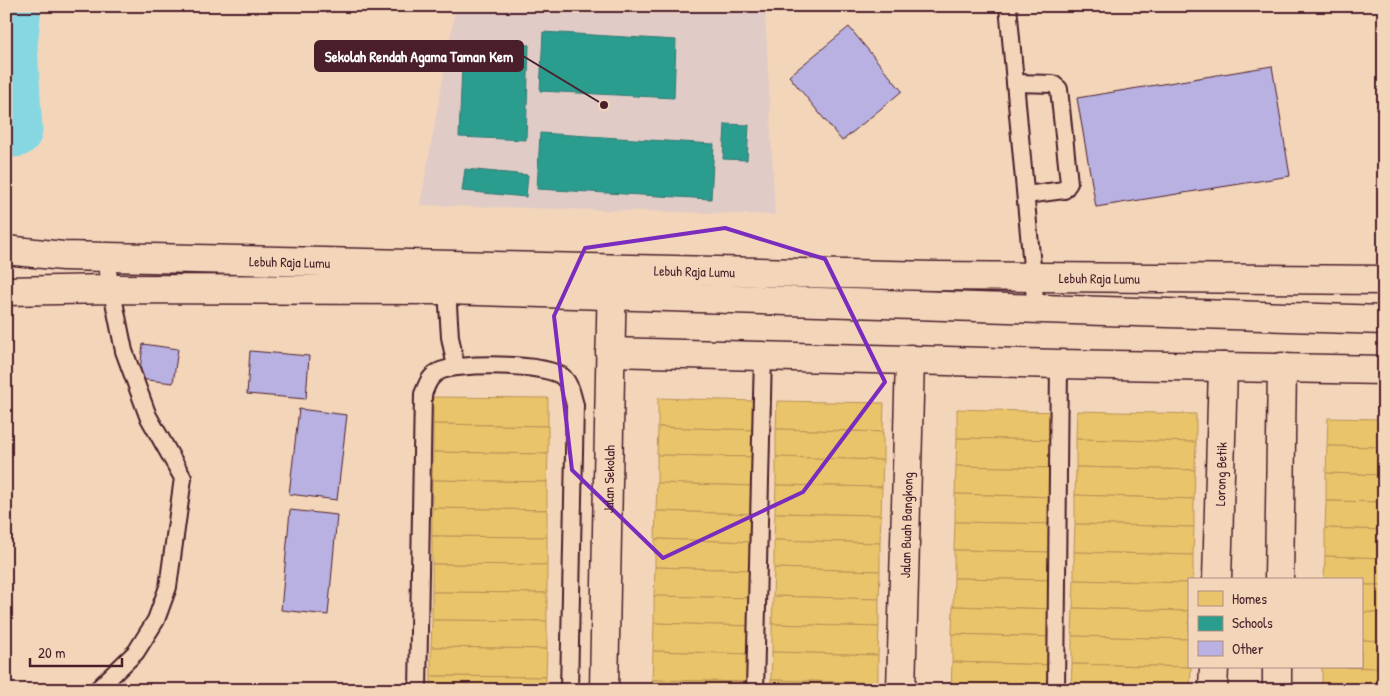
<svg xmlns="http://www.w3.org/2000/svg" width="1390" height="696" font-family="'Patrick Hand',sans-serif">
<style>
.built{fill:#e1cbc6}
.homes{fill:#e9c46a;stroke:#b99257}
.schools{fill:#2a9d8f;stroke:#347771}
.lines{fill:none;stroke-linecap:round;stroke-linejoin:round}
.river{stroke:#87d7e3;stroke-width:55}
.building{fill:#b8b1e2;stroke:#4a1f2b}
.lane-casing{stroke:#4a1f2b;stroke-width:20}
.street-casing{stroke:#4a1f2b;stroke-width:31}
.secondary-casing{stroke:#4a1f2b;stroke-width:31}
.lane{stroke:#f3d6ba;stroke-width:16}
.street{stroke:#f3d6ba;stroke-width:28}
.secondary{stroke:#f3d6ba;stroke-width:28}
.marked{fill:none;stroke:#7b2cbf;stroke-width:4;stroke-linejoin:round}
.labels{text-anchor:middle;dominant-baseline:central;stroke-width:5;stroke-linejoin:round;paint-order:stroke}
.street-label{font-size:14px;fill:#4a1f2b;stroke:#f3d6ba}
.leader{fill:none;stroke:#4a1f2b;stroke-width:2}
.callout-dot{fill:#4a1f2b;stroke:#f3d6ba;stroke-width:2}
.callout{fill:#4a1f2b;stroke:#4a1f2b;stroke-width:2}
.callout-label{font-size:15px;text-anchor:middle;font-weight:bold;fill:#fff}
</style>
<rect width="100%" height="100%" fill="#f3d6ba"/>
<filter id="ink" filterUnits="userSpaceOnUse"><feTurbulence type="fractalNoise" baseFrequency=".02" numOctaves="2"/><feDisplacementMap in="SourceGraphic" scale="10" xChannelSelector="R" yChannelSelector="G"/><feConvolveMatrix kernelMatrix="1 2 1 2 8 2 1 2 1" color-interpolation-filters="sRGB"/></filter>
<g filter="url(#ink)">
<polygon class="built" points="456,6 765,6 775,215 420,205"/>
<g class="homes">
<polygon points="433,397 548,398 548,426 433,424"/>
<polygon points="658,398 756,401 755,430 658,427"/>
<polygon points="777,401 884,403 883,432 776,429"/>
<polygon points="957,409 1058,412 1057,440 957,438"/>
<polygon points="1077,411 1196,414 1196,442 1076,439"/>
<polygon points="1328,418 1384,419 1384,447 1327,446"/>
<polygon points="433,424 548,426 548,454 433,452"/>
<polygon points="658,427 755,430 755,457 657,455"/>
<polygon points="776,429 883,432 883,460 776,457"/>
<polygon points="957,438 1057,440 1056,468 956,466"/>
<polygon points="1076,439 1196,442 1195,470 1076,467"/>
<polygon points="1327,446 1384,447 1384,475 1326,473"/>
<polygon points="433,452 548,454 547,482 432,480"/>
<polygon points="657,455 755,457 754,486 657,483"/>
<polygon points="776,457 883,460 882,487 776,485"/>
<polygon points="956,466 1056,468 1055,497 955,494"/>
<polygon points="1076,467 1195,470 1194,499 1075,495"/>
<polygon points="1326,473 1384,475 1384,502 1326,501"/>
<polygon points="432,480 547,482 547,510 432,508"/>
<polygon points="657,483 754,486 754,514 656,511"/>
<polygon points="776,485 882,487 881,515 775,513"/>
<polygon points="955,494 1055,497 1055,524 955,522"/>
<polygon points="1075,495 1194,499 1194,527 1075,524"/>
<polygon points="1326,501 1384,502 1384,530 1325,528"/>
<polygon points="432,508 547,510 547,537 432,536"/>
<polygon points="656,511 754,514 753,542 655,539"/>
<polygon points="775,513 881,515 880,543 774,540"/>
<polygon points="955,522 1055,524 1054,552 954,550"/>
<polygon points="1075,524 1194,527 1193,555 1074,552"/>
<polygon points="1325,528 1384,530 1384,558 1325,556"/>
<polygon points="432,536 547,537 547,565 432,564"/>
<polygon points="655,539 753,542 753,570 655,567"/>
<polygon points="774,540 880,543 880,571 774,568"/>
<polygon points="954,550 1054,552 1054,580 954,578"/>
<polygon points="1074,552 1193,555 1193,580 1189,580 1189,583 1074,580"/>
<polygon points="1325,556 1384,558 1384,585 1361,585 1361,580 1324,580"/>
<polygon points="432,564 547,565 547,593 432,592"/>
<polygon points="655,567 753,570 752,598 654,596"/>
<polygon points="774,568 880,571 879,599 773,596"/>
<polygon points="954,578 1054,580 1053,609 953,606"/>
<polygon points="1074,580 1189,583 1189,611 1073,608"/>
<polygon points="1361,585 1384,585 1384,613 1361,612"/>
<polygon points="432,592 547,593 547,621 432,620"/>
<polygon points="654,596 752,598 751,626 654,623"/>
<polygon points="773,596 879,599 879,627 772,624"/>
<polygon points="953,606 1053,609 1053,637 952,634"/>
<polygon points="1073,608 1189,611 1189,639 1072,636"/>
<polygon points="1361,612 1384,613 1384,641 1361,640"/>
<polygon points="432,620 547,621 547,649 431,647"/>
<polygon points="654,623 751,626 751,654 653,651"/>
<polygon points="772,624 879,627 878,655 772,652"/>
<polygon points="952,634 1053,637 1052,665 952,662"/>
<polygon points="1072,636 1189,639 1189,667 1191,667 1072,664"/>
<polygon points="1361,640 1384,641 1384,668 1350,667 1361,667"/>
<polygon points="431,647 547,649 546,677 431,676"/>
<polygon points="653,651 751,654 750,682 652,680"/>
<polygon points="772,652 878,655 878,683 771,680"/>
<polygon points="952,662 1052,665 1051,690 951,690"/>
<polygon points="1072,664 1191,667 1190,690 1071,690"/>
<polygon points="1322,667 1384,668 1384,690 1322,690"/>
<polygon points="431,676 546,677 546,690 431,690"/>
<polygon points="652,680 750,682 750,690 652,690"/>
<polygon points="771,680 878,683 877,690 771,690"/>
</g>
<g class="schools">
<polygon points="543,32 676,40 674,98 540,91"/>
<polygon points="463,42 529,45 526,140 459,137"/>
<polygon points="725,124 749,125 747,160 723,159"/>
<polygon points="540,133 714,144 711,199 537,189"/>
<polygon points="465,169 528,175 526,197 462,191"/>
</g>
<g class="lines">
<polyline class="river" points="14,6 10,46 15,130"/>
</g>
<g class="building">
<polygon points="849,27 902,91 842,141 789,76"/>
<polygon points="1272,66 1290,176 1096,207 1077,98"/>
<polygon points="143,344 178,349 173,383 139,379"/>
<polygon points="250,351 309,356 306,399 247,394"/>
<polygon points="299,409 347,415 337,500 289,494"/>
<polygon points="290,510 337,515 328,615 281,610"/>
<polygon points="258,685 289,690 258,690"/>
</g>
<g class="lines">
<g class="lane-casing">
<g id="lane">
<polyline points="1008,6 1036,310"/>
<polyline points="1015,83 1053,84 1059,89 1069,183 1064,190 1026,195"/>
<polyline points="447,290 450,337 456,367"/>
<polyline points="97,690 136,652 156,620 168,587 183,478 148,416 124,351 105,257"/>
<path d="M418,690L423,394C427,385 429,377 438,372C455,362 547,363 563,377C571,385 572,395 575,405L569,690"/>
<polyline points="755,690 763,355"/>
<polyline points="1056,690 1059,364"/>
</g>
</g>
<g class="street-casing">
<g id="street">
<polyline points="610,352 1059,364 1384,370"/>
<path id="s1" d="M1217,580L1223,367"/>
<polyline points="1279,580 1282,367"/>
<path id="s2" d="M604,690L612,271"/>
<path id="s3" d="M901,690L910,359"/>
<polyline points="1213,690 1214,667"/>
<polyline points="1277,690 1277,667"/>
</g>
</g>
<g class="secondary-casing">
<g id="secondary">
<path id="s4" d="M6,250L63,256L934,276L1384,280"/>
<polyline points="6,291 110,289 447,290 1384,320"/>
</g>
</g>
<use href="#lane" class="lane"/>
<use href="#street" class="street"/>
<use href="#secondary" class="secondary"/>
</g>
</g>
<path class="marked" d="M725,228L825,259L885,382L803,492L663,558L572,470L554,316L585,248Z"/>
<g class="labels">
<g class="street-label">
<text stroke="none"><textPath href="#s4" startOffset="284">Lebuh Raja Lumu</textPath></text>
<text stroke="none"><textPath href="#s4" startOffset="689">Lebuh Raja Lumu</textPath></text>
<text stroke="none"><textPath href="#s4" startOffset="1094">Lebuh Raja Lumu</textPath></text>
<text stroke="none"><textPath href="#s1" startOffset="106">Lorong Betik</textPath></text>
<text stroke="none"><textPath href="#s2" startOffset="211">Jalan Sekolah</textPath></text>
<text stroke="none"><textPath href="#s3" startOffset="165">Jalan Buah Bangkong</textPath></text>
</g>
</g>
<path class="leader" d="M604 105L523 56"/>
<circle class="callout-dot" cx="604" cy="105" r="5"/>
<rect class="callout" x="315" y="41" width="208" height="30" rx="5"/>
<g class="callout-label">
<text x="419" y="62">Sekolah Rendah Agama Taman Kem</text>
</g>
<rect width="1390" height="696" fill="none" stroke="#f3d6ba" stroke-width="25"/>
<rect x="12" y="12" width="1365" height="671" fill="none" stroke="#4a1f2b" stroke-width="2" filter="url(#ink)"/>
<rect x="1188" y="578" width="175" height="90" fill="#f3d6ba" stroke="#af8d81"/>
<rect x="1198" y="591" width="25" height="15" fill="#e9c46a" stroke="#af8d81"/>
<text x="1232" y="604" font-size="15" fill="#4a1f2b">Homes</text>
<rect x="1198" y="616" width="25" height="15" fill="#2a9d8f" stroke="#af8d81"/>
<text x="1232" y="628" font-size="15" fill="#4a1f2b">Schools</text>
<rect x="1198" y="641" width="25" height="15" fill="#b8b1e2" stroke="#af8d81"/>
<text x="1232" y="654" font-size="15" fill="#4a1f2b">Other</text>
<path d="M30 658v8h92v-8" fill="none" stroke="#4a1f2b" stroke-width="2.5"/>
<text x="38" y="658" font-size="15" fill="#4a1f2b" stroke="#f3d6ba" stroke-width="4" paint-order="stroke">20 m</text>
</svg>
